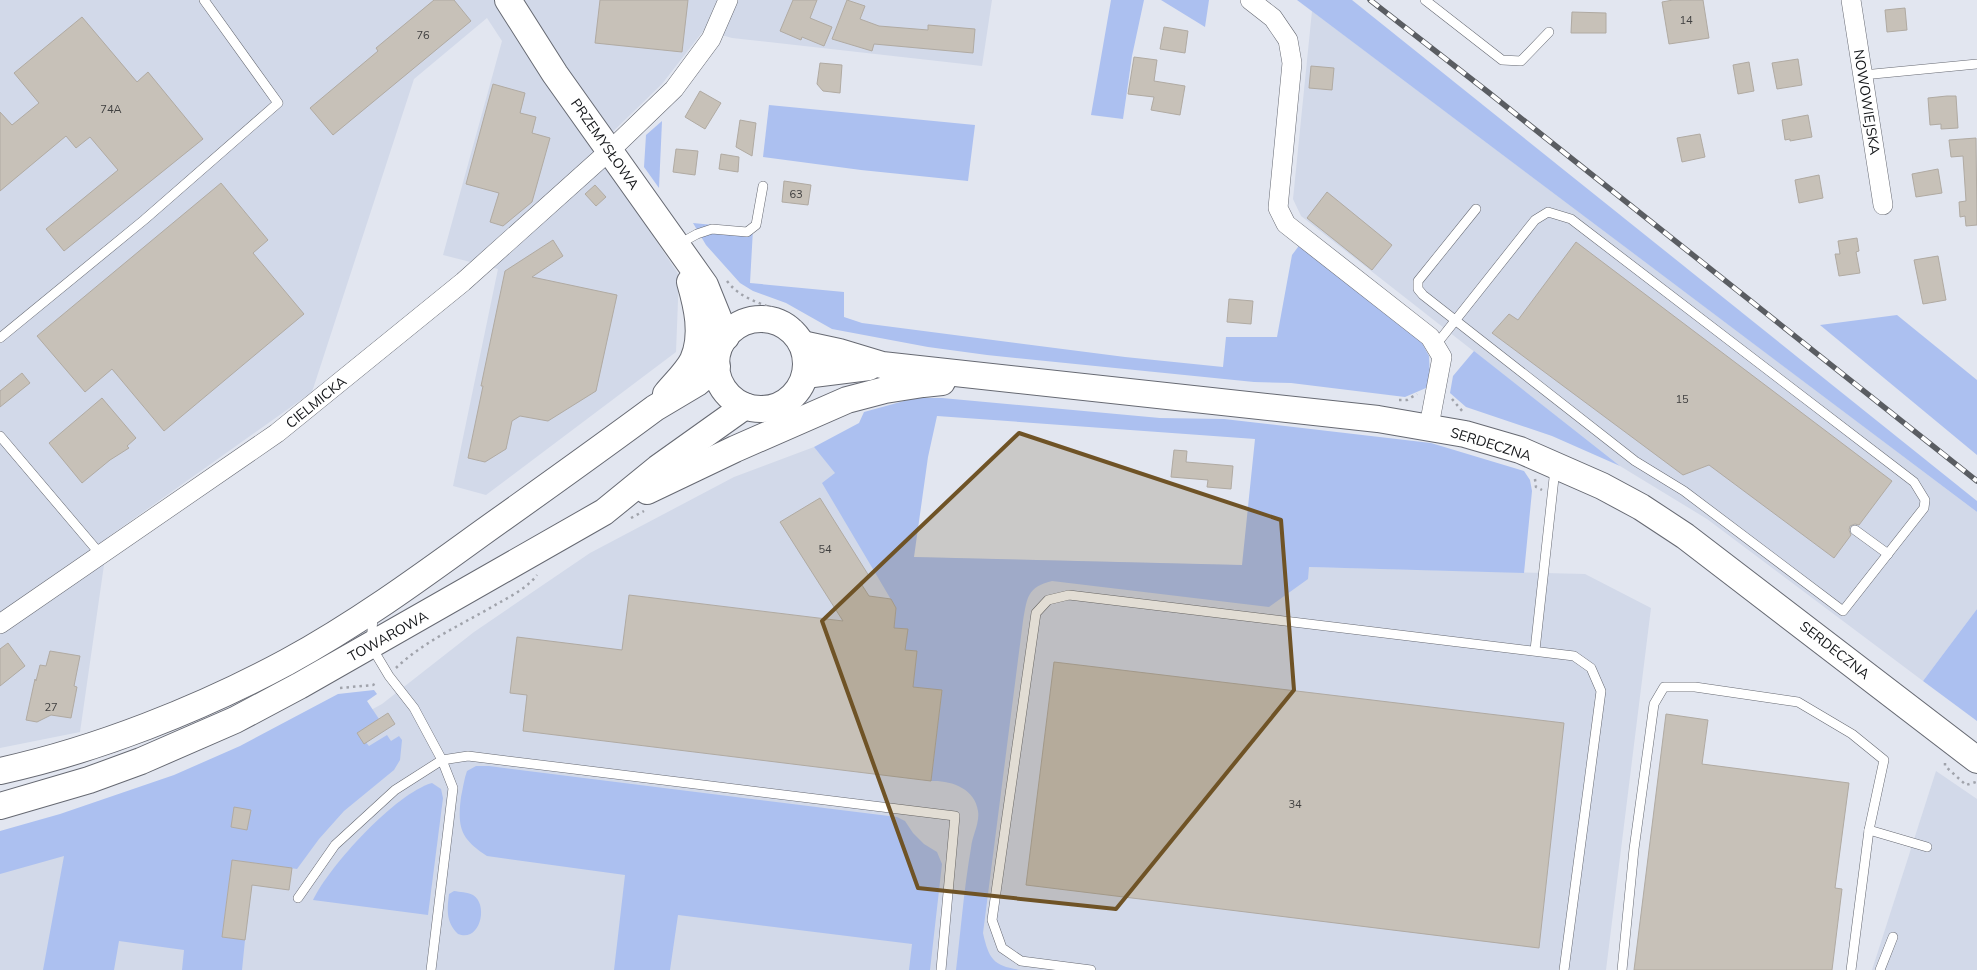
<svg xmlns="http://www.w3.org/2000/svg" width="1977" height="970" font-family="Mulish,sans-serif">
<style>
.built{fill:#d2d9e9}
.green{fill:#acc0f0;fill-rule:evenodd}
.building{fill:#c7c1b8;stroke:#b0aaa2}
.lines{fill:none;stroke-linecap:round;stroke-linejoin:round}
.lane-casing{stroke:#666972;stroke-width:10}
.street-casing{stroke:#666972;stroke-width:20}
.secondary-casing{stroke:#666972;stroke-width:28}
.path{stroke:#a0a3ab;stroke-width:2.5;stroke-dasharray:2.5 4;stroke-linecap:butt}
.lane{stroke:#fff;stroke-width:9}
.street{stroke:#fff;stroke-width:19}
.secondary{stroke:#fff;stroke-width:26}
.rail-casing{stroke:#5a5d62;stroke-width:5.5}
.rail{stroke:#fff;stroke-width:4;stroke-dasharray:11;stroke-linecap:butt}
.marked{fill:#6f5326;fill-opacity:0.2;stroke:#6f5326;stroke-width:4;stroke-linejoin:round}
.labels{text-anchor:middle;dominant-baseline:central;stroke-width:4.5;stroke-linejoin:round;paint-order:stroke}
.number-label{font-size:11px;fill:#404040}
.street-label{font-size:14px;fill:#131518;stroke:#fff}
</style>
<rect width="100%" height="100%" fill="#e2e6f0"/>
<g class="built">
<polygon points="0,0 992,0 982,66 732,38 704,30 662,84 595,149 679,275 676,352 486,495 453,486 498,269 443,255 502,41 487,18 414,79 312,392 108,537 80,732 0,748"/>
<polygon points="1312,11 1977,512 1977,609 1923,681 1707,519 1620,466 1301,216 1293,199"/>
<polygon points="814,447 836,473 914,557 1585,574 1651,608 1606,970 0,970 0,864 233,785 382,704 474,632 590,553 734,477"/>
<polygon points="1936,771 1977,799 1977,970 1872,970"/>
</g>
<g class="green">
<polygon points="1111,0 1144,0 1132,56 1123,119 1091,115"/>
<polygon points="1161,0 1209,0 1205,27"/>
<polygon points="1297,0 1352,0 1977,501 1977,512"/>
<polygon points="769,105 975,125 968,181 861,170 763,157"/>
<polygon points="662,121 659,188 644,167 646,135"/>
<polygon points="693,223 753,229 750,283 844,292 844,317 862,323 1125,357 1223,367 1226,337 1277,337 1292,255 1301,243 1417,334 1429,356 1430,377 1426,388 1405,397 1291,383 1254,382 987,355 928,347 832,329 786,303 753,291 740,283 706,245"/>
<polygon points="1897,315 1977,380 1977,455 1820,325"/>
<polygon points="1474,351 1620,466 1552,436 1466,407 1450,393 1453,376"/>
<path d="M915,398H942L1160,418L1224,419L1431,443L1524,471L1530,480L1532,491L1524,573L1309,567L1308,579L1269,607L1052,581C1027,587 1027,598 1023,621L983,933C989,960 994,966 1021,970H956C961,929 964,888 971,848C972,836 980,823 978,811C975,788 950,780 931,781L942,691L913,687L917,651L905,650L907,629L894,628L896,608L822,483L835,473L814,447L859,423L864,412ZM937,416L1255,439L1242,565L914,557L928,457Z"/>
<polygon points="1977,609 1977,721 1923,681"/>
<polygon points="374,690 377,694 367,701 379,719 358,733 369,746 387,735 391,741 399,736 402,740 400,760 394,770 344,811 319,839 297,869 232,860 222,937 245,940 242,970 182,970 184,950 119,941 114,970 43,970 64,856 0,874 0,831 60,814 174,775 240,746 338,694"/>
<path d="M476,766H489L897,817L905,821L913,833L924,844L937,852L942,864L930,970H909L912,944L678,915L670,970H614L625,875L487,856C461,839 457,828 461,797C463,788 464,779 467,771Z"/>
<path d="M432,783L441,789L443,798L428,915L313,900C329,866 396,793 432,783Z"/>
<path d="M454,891C460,892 467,892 473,895C489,905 480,943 458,934C446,922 447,910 449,894Z"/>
</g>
<g class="building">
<polygon points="434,0 454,0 471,21 333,135 310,108 378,51 376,48"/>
<polygon points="600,0 688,0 682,52 595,43"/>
<polygon points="793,0 817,0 810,18 832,27 824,46 802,37 801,40 780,31"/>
<polygon points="847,0 865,6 860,19 879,26 928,30 928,25 975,29 973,53 874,44 872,51 832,39"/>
<polygon points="1673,0 1703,0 1709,38 1669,44 1662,2"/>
<polygon points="1905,8 1907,30 1887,32 1885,10"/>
<polygon points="1572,12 1606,13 1606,33 1571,33"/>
<polygon points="82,17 137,82 148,72 203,139 64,251 46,229 118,170 90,137 76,148 66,136 0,191 0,112 12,125 39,103 14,73"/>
<polygon points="1164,27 1188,31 1185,53 1160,49"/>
<polygon points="1134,57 1157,60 1154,81 1185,86 1180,115 1151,110 1154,97 1128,94"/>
<polygon points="1798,59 1802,85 1777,89 1772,63"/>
<polygon points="1749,62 1754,91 1738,94 1733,65"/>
<polygon points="820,63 842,65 840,93 823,91 817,84"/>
<polygon points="1311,66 1334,68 1332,90 1309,88"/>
<polygon points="493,84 525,93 520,113 536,117 532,133 550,138 532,202 503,226 490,222 499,193 466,184"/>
<polygon points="700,91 721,103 705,129 685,117"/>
<polygon points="1947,96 1956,96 1958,128 1941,129 1941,124 1930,125 1928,98"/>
<polygon points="1808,115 1812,137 1790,141 1790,139 1785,140 1782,120"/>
<polygon points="740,120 756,123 752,156 736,147"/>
<polygon points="1700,134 1705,157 1682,162 1677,138"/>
<polygon points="1976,138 1977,225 1966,226 1965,216 1960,217 1959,202 1966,201 1963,156 1951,157 1949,140"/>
<polygon points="676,149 698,151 695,175 673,172"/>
<polygon points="721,154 739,157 738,172 719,169"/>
<polygon points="1938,169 1942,193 1916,197 1912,174"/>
<polygon points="1819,175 1823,198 1799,203 1795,180"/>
<polygon points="784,181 811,185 808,205 782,202"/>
<polygon points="221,183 268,240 253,253 304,314 164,431 112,369 85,392 37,336"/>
<polygon points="595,185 606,197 596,206 585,194"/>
<polygon points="1327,192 1392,245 1372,270 1307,218"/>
<polygon points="1857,238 1859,251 1856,252 1860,273 1839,276 1835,254 1840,254 1838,241"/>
<polygon points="553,240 563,256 532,277 617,295 596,391 548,421 520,416 512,421 506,449 485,462 468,458 483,386 481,386 505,271"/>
<polygon points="1576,242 1892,481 1859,525 1855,524 1850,526 1849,530 1851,535 1834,558 1709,465 1683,475 1492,333 1509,314 1518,320"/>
<polygon points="1938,256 1946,300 1923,304 1914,260"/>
<polygon points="1229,299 1253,301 1251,324 1227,322"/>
<polygon points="22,373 30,383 0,407 0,391"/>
<polygon points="102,398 136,438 127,446 129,448 110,460 82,483 49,443"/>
<polygon points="1174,450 1187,451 1186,462 1233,466 1231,489 1207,487 1208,480 1171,477"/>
<polygon points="820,498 869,576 860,582 869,596 891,599 896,608 894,628 908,629 905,650 917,651 913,687 942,690 931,781 523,731 527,695 510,693 517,637 622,650 629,595 843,621 780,522"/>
<polygon points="8,643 25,666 0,686 0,649"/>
<polygon points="50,651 80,656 74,686 77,687 71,718 51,715 37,722 26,720 35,679 36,681 40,665 46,666"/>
<polygon points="1054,662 1564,723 1539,948 1026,885"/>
<polygon points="388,713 395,724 364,744 357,733"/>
<polygon points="1666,714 1708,720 1702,764 1849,783 1835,888 1842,889 1832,970 1634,970"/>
<polygon points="234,807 251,810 247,830 231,827"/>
<polygon points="232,860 292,868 289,890 252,885 245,940 222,937"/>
</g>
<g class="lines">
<g class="lane-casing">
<g id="lane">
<polyline points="1425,0 1502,60 1521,61 1549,32"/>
<polyline points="1863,75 1977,64"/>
<polyline points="679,244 697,234 712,229 747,232 756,225 763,186"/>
<polyline points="0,338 144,220 278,103 204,0"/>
<polyline points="1435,346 1535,220 1548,212 1571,219 1914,482 1925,500 1924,508 1843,611 1684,491 1635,461 1423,295 1418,289 1418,281 1476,209"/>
<polyline points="0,436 101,555"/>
<polyline points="1855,530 1888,554"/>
<polyline points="373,616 371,646 389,676 414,708 442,760 468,756 955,816 941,970"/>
<polyline points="1535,650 1555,469"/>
<polyline points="298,898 335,845 395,790 442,760 453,788 431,970"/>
<polyline points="1091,970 1021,961 1002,948 992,920 1036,613 1048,600 1069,595 1574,656 1591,668 1601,691 1564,970"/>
<polyline points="1622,970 1634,849 1649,741 1654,704 1664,687 1695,687 1798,702 1852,734 1884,760 1869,830 1927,847"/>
<polyline points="1851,970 1869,830"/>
<polyline points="1880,970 1893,937"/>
</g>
</g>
<g class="street-casing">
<g id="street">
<polyline points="1250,0 1273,18 1288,40 1292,63 1278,208 1286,224 1430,337 1442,357 1429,426"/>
<polyline points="1851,0 1883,205"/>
<polyline points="0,624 277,433 463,282 618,143 674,89 711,39 728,0"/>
</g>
</g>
<g class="secondary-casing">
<g id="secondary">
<polyline points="508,0 555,74 705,285 726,337"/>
<circle cx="761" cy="364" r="45"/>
<polyline points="802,344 839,352 882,365 1378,419 1465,434 1520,450 1602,486 1641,507 1685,536 1977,760"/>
<polyline points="805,375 869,367"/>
<path d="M666,394C675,383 687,372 693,360C704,335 697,306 690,282"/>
<polyline points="647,491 735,449 847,400 885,390 923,384 942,382"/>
<path d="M0,771C96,750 200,709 287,662C355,625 417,580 479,535C538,493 597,451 655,408L697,383L717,366"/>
<polyline points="0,806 89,780 141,761 235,720 299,686 604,512 658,468 745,406"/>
</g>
</g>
<g class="path">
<path d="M727,281C746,306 777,304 801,323"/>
<polyline points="1452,399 1463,412"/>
<polyline points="1399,400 1407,400 1417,394"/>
<polyline points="1535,479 1536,487 1542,490"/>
<polyline points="631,518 644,511"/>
<path d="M396,668C424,641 463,624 497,604C511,596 527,588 537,575"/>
<polyline points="340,688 373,685 378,682"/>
<polyline points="1945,763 1945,766 1966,785 1976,782"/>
</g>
<use href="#lane" class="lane"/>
<use href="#street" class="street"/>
<use href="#secondary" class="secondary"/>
<g class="rail-casing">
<polyline id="rail" points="1370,0 1488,92 1977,481"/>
</g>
<use href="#rail" class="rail"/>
</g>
<path class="marked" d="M1019,433L1281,520L1294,690L1116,909L918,888L822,621Z"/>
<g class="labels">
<g class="number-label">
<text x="1686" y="20">14</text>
<text x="423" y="35">76</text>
<text x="111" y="109">74A</text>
<text x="796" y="194">63</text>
<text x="1682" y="399">15</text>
<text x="825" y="549">54</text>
<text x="51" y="707">27</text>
<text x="1295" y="804">34</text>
</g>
<g class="street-label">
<text transform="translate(1867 102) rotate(81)">NOWOWIEJSKA</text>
<text transform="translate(605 144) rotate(55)">PRZEMYSŁOWA</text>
<text transform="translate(316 402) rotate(-39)">CIELMICKA</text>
<text transform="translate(1491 444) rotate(17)">SERDECZNA</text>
<text transform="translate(388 636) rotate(-29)">TOWAROWA</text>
<text transform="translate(1835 650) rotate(38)">SERDECZNA</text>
</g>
</g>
</svg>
